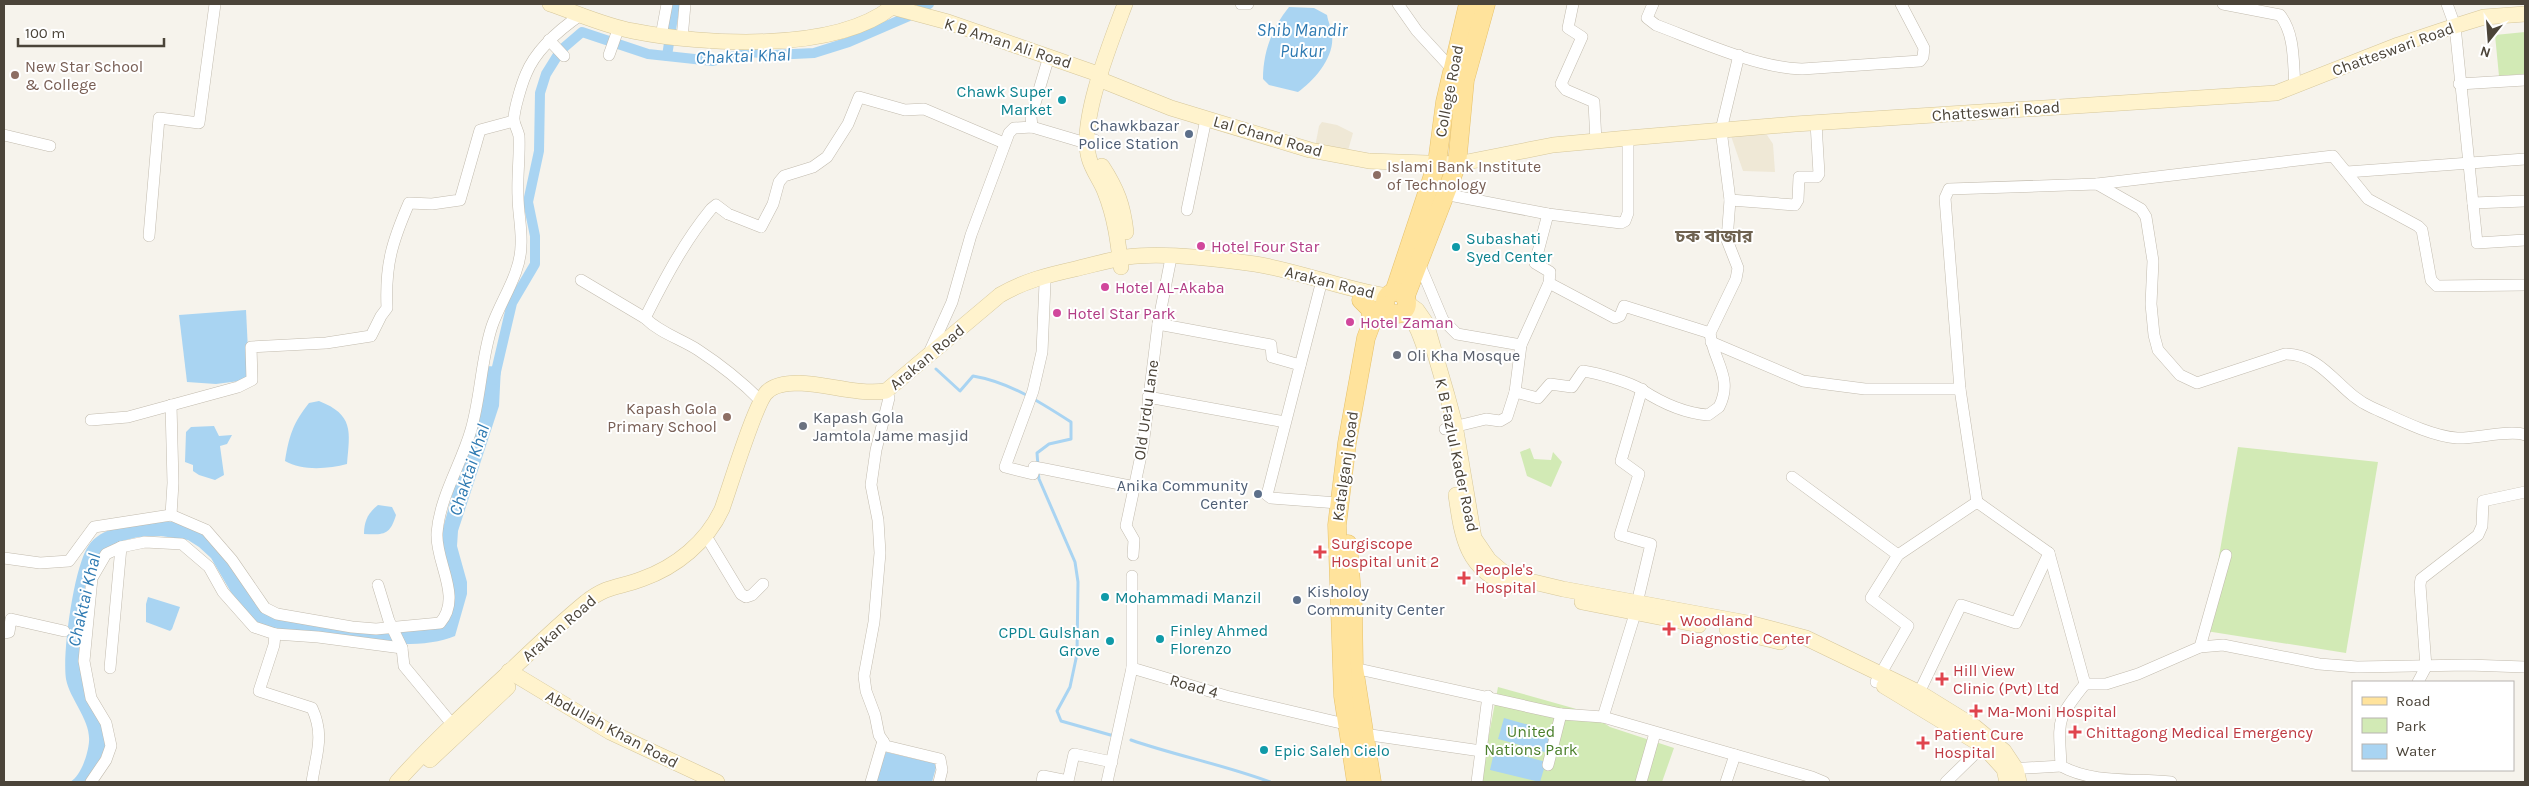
<svg xmlns="http://www.w3.org/2000/svg" width="2529" height="786" font-family="Karla,'Noto Sans Bengali',sans-serif">
<style>
.education{fill:#efe8d6}
.green{fill:#d2eab5}
.water{fill:#a9d4f2}
.lines{fill:none;stroke-linecap:round;stroke-linejoin:round}
.stream{stroke:#a9d4f2;stroke-width:3}
.canal{stroke:#a9d4f2;stroke-width:10}
.street-casing{stroke:#c2bbae;stroke-width:12}
.secondary-casing{stroke:#d6c79b;stroke-width:16}
.primary-casing{stroke:#e6c16a;stroke-width:19}
.street{stroke:#fff;stroke-width:11}
.secondary{stroke:#fff3cd;stroke-width:15}
.primary{stroke:#ffe39c;stroke-width:18}
.education-dot{fill:#8d6e63;stroke:#fff;stroke-width:2}
.culture-dot{fill:#0f9aa8;stroke:#fff;stroke-width:2}
.service-dot{fill:#5c6f8a;stroke:#fff;stroke-width:2}
.hotel-dot{fill:#d1479c;stroke:#fff;stroke-width:2}
.worship-dot{fill:#6b7280;stroke:#fff;stroke-width:2}
.health-dot{fill:#e0444e;stroke:#fff;stroke-width:2}
.labels{text-anchor:middle;dominant-baseline:central;stroke-width:4;stroke-linejoin:round;paint-order:stroke}
.street-label{font-size:16px;fill:#4b4439;stroke:#fff}
.education-label{font-size:16px;fill:#785e54;stroke:#fff;text-anchor:start}
.culture-label{font-size:16px;fill:#0d838f;stroke:#fff;text-anchor:start}
.service-label{font-size:16px;fill:#4e5e75;stroke:#fff;text-anchor:end}
.hotel-label{font-size:16px;fill:#b23c85;stroke:#fff;text-anchor:start}
.worship-label{font-size:16px;fill:#5b616d;stroke:#fff;text-anchor:start}
.health-label{font-size:16px;fill:#be3a42;stroke:#fff;text-anchor:start}
.park-label{font-size:16px;fill:#4a7f2a;stroke:#fff}
.water-label{font-size:18px;font-style:italic;fill:#2e7ab2;stroke:#fff}
.neighbourhood-label{font-size:18px;font-weight:bold;fill:#6e6250;stroke:#fff}
</style>
<rect width="100%" height="100%" fill="#f6f3ec"/>
<g class="education">
<polygon points="1322,122 1337,125 1353,133 1347,154 1315,147 1319,126"/>
<polygon points="1747,134 1767,135 1773,144 1775,172 1743,171 1731,136"/>
</g>
<g class="green">
<polygon points="2525,32 2525,74 2499,76 2495,35"/>
<polygon points="2238,447 2378,462 2346,653 2206,631"/>
<polygon points="1530,448 1534,459 1551,460 1553,452 1562,462 1551,487 1527,476 1520,452"/>
<polygon points="1498,687 1587,712 1610,727 1674,748 1662,782 1480,782"/>
</g>
<g class="water">
<path d="M1289,7L1314,8L1327,15C1328,22 1332,29 1332,35C1335,57 1314,81 1298,92L1269,85L1263,79C1263,52 1272,28 1289,7Z"/>
<polygon points="246,310 249,371 247,380 216,384 187,382 179,315"/>
<path d="M487,366L501,367L499,406L458,531L457,546L467,582V594L455,636C409,656 311,634 260,627L232,594L211,558L199,547L188,540L161,536L138,537L122,541L95,567L81,670L85,696L102,722L106,747L91,777L85,782H70C81,776 88,754 89,742C91,720 70,700 66,679C62,654 74,565 89,545C104,523 157,516 181,524C189,526 202,531 209,536C214,540 218,549 222,554C236,572 250,590 263,609L358,630L444,624L451,615L441,547L442,532Z"/>
<path d="M319,401C354,415 350,431 347,464C328,469 302,471 285,461C289,436 293,423 309,403Z"/>
<polygon points="214,426 219,436 232,435 227,444 220,446 224,475 215,480 199,475 193,471 193,465 185,462 186,432 191,427"/>
<path d="M378,505L392,507L396,515C390,535 384,535 364,534C364,521 368,513 378,505Z"/>
<polygon points="148,597 180,607 172,629 170,631 146,622 146,604"/>
<polygon points="1504,718 1554,732 1548,753 1498,739"/>
<polygon points="1495,748 1546,762 1540,782 1490,770"/>
<polygon points="886,752 937,764 932,782 875,782"/>
</g>
<g class="lines">
<g class="stream">
<path d="M936,369L960,391L973,376C1009,382 1040,402 1071,422V439L1049,444L1037,453L1038,466"/>
<polyline points="1038,472 1039,479 1075,562 1078,582 1077,654 1070,687 1057,711 1061,721 1114,736"/>
<path d="M1131,740C1177,756 1225,765 1270,782"/>
</g>
<g class="canal">
<polyline points="667,56 675,4"/>
<polyline points="494,380 512,303 535,264 535,236 528,202 539,151 540,93 546,74 561,50 582,32 648,54 713,61 752,52 773,55 814,53 849,42 907,17 929,4"/>
</g>
<g class="street-casing">
<g id="street">
<polyline points="1241,4 1248,4"/>
<polyline points="1398,4 1417,31 1452,69"/>
<polyline points="1573,4 1568,28 1582,37 1561,84 1566,90 1594,102 1596,142"/>
<path d="M1653,4L1647,18L1656,25C1699,41 1758,68 1802,69L1920,61L1923,57L1924,48L1901,4"/>
<path d="M2223,4L2280,15C2295,34 2293,62 2295,86"/>
<polyline points="2447,4 2455,26 2477,243 2525,240"/>
<polyline points="661,36 667,4"/>
<polyline points="682,39 685,4"/>
<polyline points="549,40 564,56"/>
<polyline points="609,55 619,27"/>
<polyline points="2459,84 2525,80"/>
<polyline points="1032,127 1031,117 1047,63"/>
<polyline points="4,135 50,146"/>
<polyline points="2347,172 2525,159"/>
<polyline points="2097,184 2333,156 2368,199 2418,226 2422,230 2431,280 2437,286 2525,285"/>
<polyline points="1444,194 1548,214 1621,223 1625,221 1628,213 1628,138"/>
<polyline points="1730,200 1795,205 1798,200 1799,177 1817,177 1819,174 1816,123"/>
<polyline points="2473,203 2525,201"/>
<polyline points="1187,210 1206,119"/>
<polyline points="149,236 159,118 199,123 215,4"/>
<polyline points="1419,263 1443,320 1457,334 1521,345"/>
<path d="M581,280L645,318C660,333 681,339 698,350C721,365 742,382 761,401"/>
<polyline points="1045,283 1042,352 1033,391 1005,467 1033,474 1034,467 1045,469 1135,487"/>
<polyline points="1549,283 1615,318 1620,316 1624,306 1710,333"/>
<polyline points="1320,288 1267,495 1271,498 1338,503"/>
<path d="M645,318C664,280 684,242 711,209L716,205L728,214L761,227L773,204L779,182L784,176L813,167L827,157L848,124L859,97L905,110L924,109L1004,143"/>
<polyline points="1158,324 1271,345 1272,357 1300,365"/>
<polyline points="1711,342 1803,381 1865,389 1960,389"/>
<polyline points="929,353 952,302 971,235 1009,133 1014,128 1032,127 1086,143 1095,140"/>
<polyline points="886,391 889,398 876,450 871,485 878,520 880,553 874,622 864,676 866,691 875,715 879,735 886,746 940,759 942,770 939,782"/>
<path d="M1515,392L1538,398L1550,384L1572,387L1583,371C1597,373 1630,382 1642,390C1662,403 1683,413 1708,415L1719,407C1734,378 1713,361 1710,333L1736,279L1738,268L1727,240L1730,200L1721,130L1739,55"/>
<polyline points="1148,397 1285,422"/>
<polyline points="171,405 173,483 171,515"/>
<path d="M91,420L128,417L238,387L252,380L251,347L326,343L371,336L381,316L387,308C385,265 392,242 409,203L432,204L460,200L480,130L514,121"/>
<polyline points="1445,429 1486,419 1500,421 1507,417 1515,392 1521,345 1549,283 1550,272 1535,263 1548,214"/>
<polyline points="1792,477 1898,555"/>
<path d="M1977,502L1960,389L1945,198L1949,189L2097,184L2141,209L2146,217L2153,261L2151,304L2154,335L2158,350L2180,375L2197,383L2285,354C2324,354 2339,393 2371,407C2396,418 2430,436 2457,438C2475,439 2511,429 2525,435"/>
<polyline points="709,541 741,594 746,597 752,595 763,584"/>
<polyline points="1133,555 1134,540 1126,526 1143,446 1158,324 1170,263"/>
<path d="M4,558L40,563L69,561L94,527L171,515L206,530L232,560L265,608L277,614L352,627L376,629L440,623C463,597 435,562 437,533C440,496 461,465 471,430C481,396 481,359 492,326C501,300 521,273 521,245C522,229 518,212 518,196C517,176 520,156 519,136C518,131 515,126 514,121C513,112 522,83 526,74C536,49 560,29 582,14"/>
<polyline points="1132,576 1132,668 1226,696 1345,724"/>
<polyline points="378,585 389,621 402,648 404,666 452,724"/>
<polyline points="1637,603 1651,544 1620,535 1639,474 1621,461 1642,389"/>
<polyline points="4,633 9,632 11,619 64,631"/>
<polyline points="275,634 318,637 402,648"/>
<polyline points="2200,647 2226,555"/>
<polyline points="110,668 121,547"/>
<polyline points="1354,668 1561,714 1603,717 1812,777 1824,782"/>
<polyline points="1876,682 1908,626 1871,598 1898,555 1977,502 2049,553 2085,684"/>
<polyline points="2418,682 2426,667 2420,585 2421,579 2478,535 2482,526 2483,501 2525,492"/>
<polyline points="2085,684 2106,684 2138,674 2200,647 2223,645 2319,664 2357,667 2468,665 2525,667"/>
<polyline points="1916,699 1961,605 2016,623 2049,553"/>
<polyline points="1603,717 1635,614"/>
<polyline points="1364,734 1481,751"/>
<polyline points="1548,765 1561,714"/>
<path d="M2061,766C2093,784 2135,778 2171,782"/>
<path d="M2008,769L2061,766C2059,719 2055,721 2085,684"/>
<path d="M91,782L106,760L111,746L106,723L91,698L84,661L92,578L106,554L121,547L145,542L182,544L209,567L223,592L254,627L275,634L274,645L259,691L312,708C325,736 316,754 312,782"/>
<polyline points="871,782 883,741"/>
<polyline points="1042,782 1043,776 1068,781 1074,754 1112,762"/>
<polyline points="1107,782 1132,668"/>
<polyline points="1477,782 1488,696"/>
<polyline points="1641,782 1655,733"/>
<polyline points="1726,782 1735,755"/>
<polyline points="1946,782 1983,746"/>
</g>
</g>
<g class="secondary-casing">
<g id="secondary">
<path d="M550,4C577,13 605,26 633,31C703,45 834,53 892,7L948,22L1101,75"/>
<polyline points="1106,82 1171,108 1310,150 1369,161 1457,164 1553,145 1628,138 1795,124 2276,93 2398,45 2455,26 2484,17 2525,14"/>
<path d="M1102,166C1117,189 1123,205 1126,232"/>
<path d="M1121,267C1118,241 1115,217 1105,192C1101,181 1092,170 1089,158C1078,122 1112,39 1125,4"/>
<polyline points="1407,303 1417,310 1426,323 1447,395 1455,425 1474,538 1489,560 1503,572 1521,579 1563,589 1753,624 1806,638 1920,693 1975,727 2004,751 2016,769 2019,782"/>
<path d="M1400,313C1415,316 1419,333 1424,346"/>
<path d="M1456,495C1462,537 1466,570 1511,586"/>
<polyline points="1582,602 1699,625"/>
<polyline points="1727,629 1780,642"/>
<polyline points="509,671 610,732 717,782"/>
<polyline points="1884,686 1983,746 2004,769 2007,782"/>
<polyline points="430,760 508,687"/>
<path d="M397,782C431,744 468,710 505,676C531,651 558,625 586,602C608,585 618,588 642,579C676,567 707,542 722,509C729,490 756,401 767,392C775,384 789,383 799,383C828,384 857,395 886,391L1000,295C1024,281 1048,275 1075,269C1092,265 1109,260 1127,257C1160,252 1220,259 1255,264C1300,271 1342,289 1387,296"/>
</g>
</g>
<g class="primary-casing">
<g id="primary">
<polyline points="1394,292 1437,163 1445,102 1468,4"/>
<circle cx="1396" cy="303" r="11"/>
<polyline points="1405,298 1457,164 1465,80 1486,4"/>
<polyline points="1361,300 1370,309 1372,322"/>
<polyline points="1348,544 1353,607 1354,668 1372,782"/>
<polyline points="1356,782 1343,696 1337,525 1347,443 1366,338 1372,322 1385,305"/>
</g>
</g>
<use href="#street" class="street"/>
<use href="#secondary" class="secondary"/>
<use href="#primary" class="primary"/>
</g>
<g class="education-dot">
<circle cx="15" cy="75" r="5"/>
<circle cx="1377" cy="175" r="5"/>
<circle cx="727" cy="417" r="5"/>
</g>
<g class="culture-dot">
<circle cx="1062" cy="100" r="5"/>
<circle cx="1456" cy="247" r="5"/>
<circle cx="1105" cy="597" r="5"/>
<circle cx="1160" cy="639" r="5"/>
<circle cx="1110" cy="641" r="5"/>
<circle cx="1264" cy="750" r="5"/>
</g>
<g class="service-dot">
<circle cx="1189" cy="134" r="5"/>
<circle cx="1258" cy="494" r="5"/>
<circle cx="1297" cy="600" r="5"/>
</g>
<g class="hotel-dot">
<circle cx="1201" cy="246" r="5"/>
<circle cx="1105" cy="287" r="5"/>
<circle cx="1057" cy="313" r="5"/>
<circle cx="1350" cy="322" r="5"/>
</g>
<g class="worship-dot">
<circle cx="1397" cy="355" r="5"/>
<circle cx="803" cy="426" r="5"/>
</g>
<g class="health-dot">
<path d="M1317.5 544.5h5v5h5v5h-5v5h-5v-5h-5v-5h5z"/>
<path d="M1461.5 570.5h5v5h5v5h-5v5h-5v-5h-5v-5h5z"/>
<path d="M1666.5 621.5h5v5h5v5h-5v5h-5v-5h-5v-5h5z"/>
<path d="M1939.5 671.5h5v5h5v5h-5v5h-5v-5h-5v-5h5z"/>
<path d="M1973.5 703.5h5v5h5v5h-5v5h-5v-5h-5v-5h5z"/>
<path d="M2072.5 724.5h5v5h5v5h-5v5h-5v-5h-5v-5h5z"/>
<path d="M1920.5 735.5h5v5h5v5h-5v5h-5v-5h-5v-5h5z"/>
</g>
<g class="labels">
<g class="street-label">
<text transform="translate(1008 43) rotate(18)">K B Aman Ali Road</text>
<text transform="translate(2393 49) rotate(-20)">Chatteswari Road</text>
<text transform="translate(1449 91) rotate(-79)">College Road</text>
<text transform="translate(1996 111) rotate(-4)">Chatteswari Road</text>
<text transform="translate(1268 136) rotate(16)">Lal Chand Road</text>
<text transform="translate(1330 282) rotate(14)">Arakan Road</text>
<text transform="translate(927 357) rotate(-40)">Arakan Road</text>
<text transform="translate(1146 410) rotate(-82)">Old Urdu Lane</text>
<text transform="translate(1457 455) rotate(78)">K B Fazlul Kader Road</text>
<text transform="translate(1345 466) rotate(-82)">Katalganj Road</text>
<text transform="translate(559 628) rotate(-41)">Arakan Road</text>
<text transform="translate(1194 686) rotate(16)">Road 4</text>
<text transform="translate(612 729) rotate(28)">Abdullah Khan Road</text>
</g>
<g class="education-label">
<text x="25" y="66">New Star School<tspan x="25" dy="18">&amp; College</tspan></text>
<text x="1387" y="166">Islami Bank Institute<tspan x="1387" dy="18">of Technology</tspan></text>
<text x="717" y="408" text-anchor="end">Kapash Gola<tspan x="717" dy="18">Primary School</tspan></text>
</g>
<g class="culture-label">
<text x="1052" y="91" text-anchor="end">Chawk Super<tspan x="1052" dy="18">Market</tspan></text>
<text x="1466" y="238">Subashati<tspan x="1466" dy="18">Syed Center</tspan></text>
<text x="1115" y="597">Mohammadi Manzil</text>
<text x="1170" y="630">Finley Ahmed<tspan x="1170" dy="18">Florenzo</tspan></text>
<text x="1100" y="632" text-anchor="end">CPDL Gulshan<tspan x="1100" dy="18">Grove</tspan></text>
<text x="1274" y="750">Epic Saleh Cielo</text>
</g>
<g class="service-label">
<text x="1179" y="125">Chawkbazar<tspan x="1179" dy="18">Police Station</tspan></text>
<text x="1248" y="485">Anika Community<tspan x="1248" dy="18">Center</tspan></text>
<text x="1307" y="591" text-anchor="start">Kisholoy<tspan x="1307" dy="18">Community Center</tspan></text>
</g>
<g class="hotel-label">
<text x="1211" y="246">Hotel Four Star</text>
<text x="1115" y="287">Hotel AL-Akaba</text>
<text x="1067" y="313">Hotel Star Park</text>
<text x="1360" y="322">Hotel Zaman</text>
</g>
<g class="worship-label">
<text x="1407" y="355">Oli Kha Mosque</text>
<text x="813" y="417">Kapash Gola<tspan x="813" dy="18">Jamtola Jame masjid</tspan></text>
</g>
<g class="health-label">
<text x="1331" y="543">Surgiscope<tspan x="1331" dy="18">Hospital unit 2</tspan></text>
<text x="1475" y="569">People's<tspan x="1475" dy="18">Hospital</tspan></text>
<text x="1680" y="620">Woodland<tspan x="1680" dy="18">Diagnostic Center</tspan></text>
<text x="1953" y="670">Hill View<tspan x="1953" dy="18">Clinic (Pvt) Ltd</tspan></text>
<text x="1987" y="711">Ma-Moni Hospital</text>
<text x="2086" y="732">Chittagong Medical Emergency</text>
<text x="1934" y="734">Patient Cure<tspan x="1934" dy="18">Hospital</tspan></text>
</g>
<g class="park-label">
<text x="1531" y="731">United<tspan x="1531" dy="18">Nations Park</tspan></text>
</g>
<g class="water-label">
<text x="1302" y="30">Shib Mandir<tspan x="1302" dy="21">Pukur</tspan></text>
<text transform="translate(743 56) rotate(-2)">Chaktai Khal</text>
<text transform="translate(469 470) rotate(-72)">Chaktai Khal</text>
<text transform="translate(84 600) rotate(-77)">Chaktai Khal</text>
</g>
<g class="neighbourhood-label">
<text x="1714" y="236">চক বাজার</text>
</g>
</g>
<rect width="2529" height="786" fill="none" stroke="#4b4439" stroke-width="10"/>
<rect x="2352" y="681" width="162" height="90" fill="#ffffff" stroke="#b7b4b0"/>
<rect x="2362" y="697" width="25" height="8" fill="#ffe39c" stroke="#b7b4b0"/>
<text x="2396" y="706" font-size="15" fill="#4b4439">Road</text>
<rect x="2362" y="718" width="25" height="15" fill="#d2eab5" stroke="#b7b4b0"/>
<text x="2396" y="731" font-size="15" fill="#4b4439">Park</text>
<rect x="2362" y="744" width="25" height="15" fill="#a9d4f2" stroke="#b7b4b0"/>
<text x="2396" y="756" font-size="15" fill="#4b4439">Water</text>
<g transform="translate(2489 40) rotate(197)" stroke="#ffffff" stroke-width="4" paint-order="stroke">
<path d="M0-4L9 19L0 12L-9 19Z" fill="#4b4439"/>
<text y="-8" font-size="14" font-weight="bold" text-anchor="middle" fill="#4b4439">N</text>
</g>
<path d="M18 38v8h146v-8" fill="none" stroke="#4b4439" stroke-width="2.5"/>
<text x="25" y="38" font-size="15" fill="#4b4439" stroke="#ffffff" stroke-width="4" paint-order="stroke">100 m</text>
</svg>
